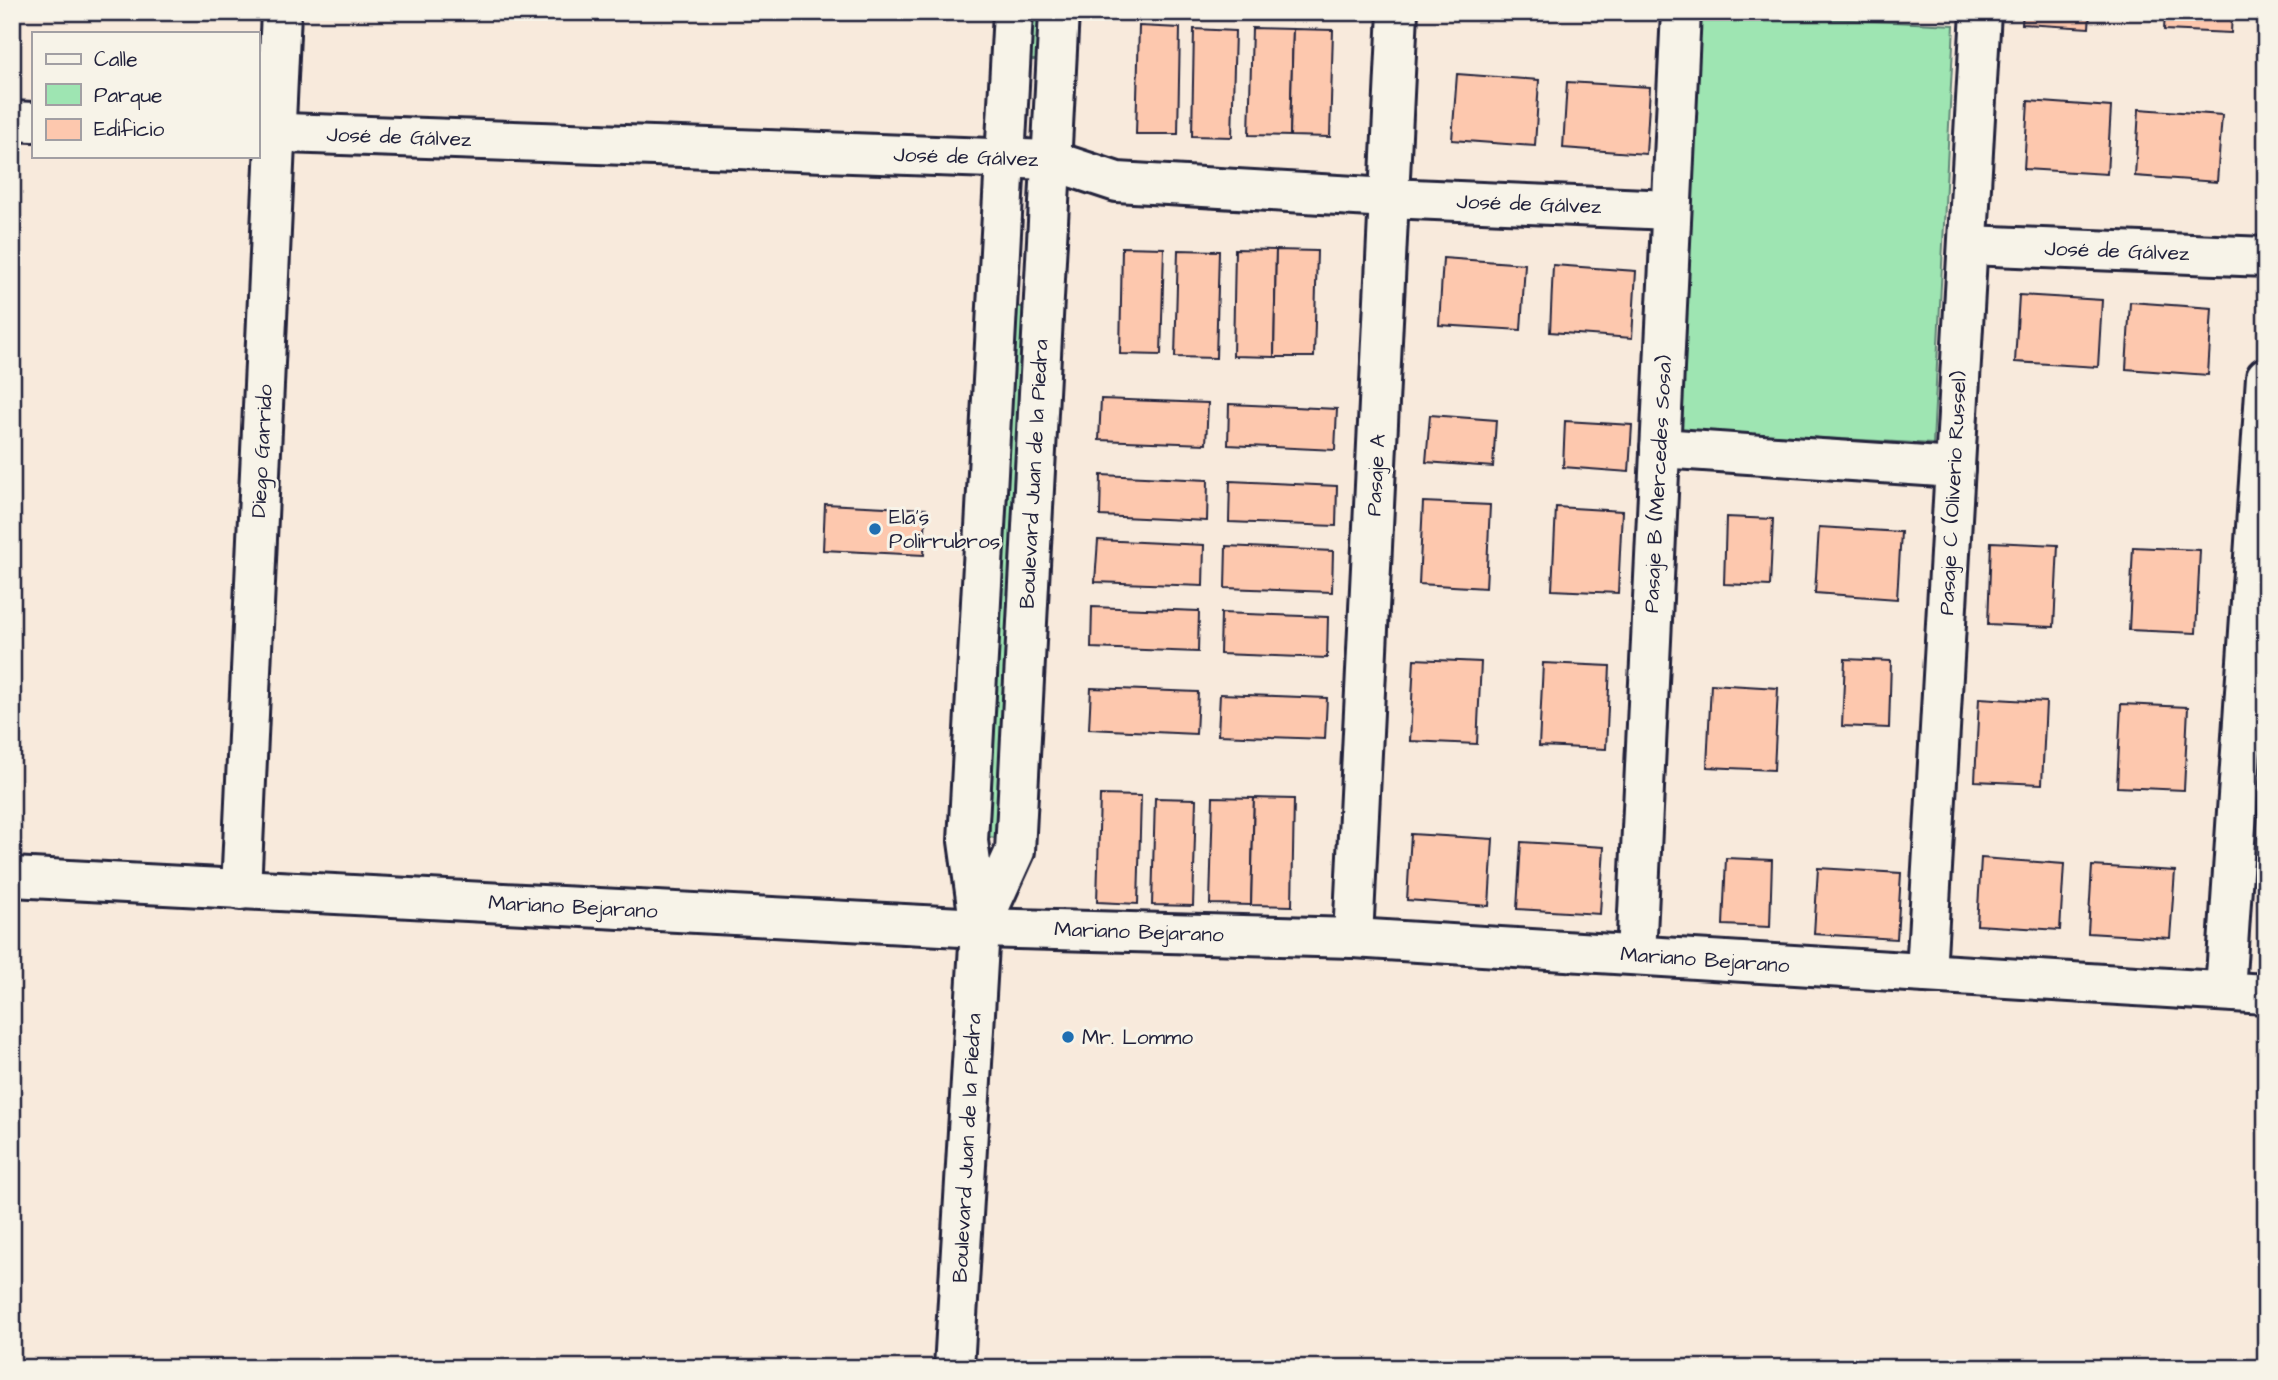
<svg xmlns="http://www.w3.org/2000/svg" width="2278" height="1380" font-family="'Architects Daughter',sans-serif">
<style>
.green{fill:#9ee5b2;stroke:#608476;stroke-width:2}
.building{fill:#fdc8ae;stroke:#22223b;stroke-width:2}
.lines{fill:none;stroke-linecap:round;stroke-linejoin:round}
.minor-casing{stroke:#22223b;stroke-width:44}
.major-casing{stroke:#22223b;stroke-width:44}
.minor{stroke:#f7f3e8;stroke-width:38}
.major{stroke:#f7f3e8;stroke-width:38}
.poi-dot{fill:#1f6fb2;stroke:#f7f3e8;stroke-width:2.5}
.labels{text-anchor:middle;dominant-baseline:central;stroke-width:6;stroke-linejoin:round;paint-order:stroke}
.street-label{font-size:21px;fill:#22223b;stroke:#f7f3e8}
.poi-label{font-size:21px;fill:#22223b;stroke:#f7f3e8;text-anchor:start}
</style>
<rect width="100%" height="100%" fill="#f8eadc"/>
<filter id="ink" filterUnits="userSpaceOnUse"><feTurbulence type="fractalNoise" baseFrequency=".0143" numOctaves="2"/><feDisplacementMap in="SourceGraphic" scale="14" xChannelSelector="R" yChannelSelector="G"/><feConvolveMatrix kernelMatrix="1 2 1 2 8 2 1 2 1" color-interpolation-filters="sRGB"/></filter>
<g filter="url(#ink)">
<g class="green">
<polygon points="1033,12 1042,12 1040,60 1031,60"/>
<polygon points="1698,12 1954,25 1933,444 1678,430"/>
<polygon points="1015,307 1023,307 997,838 989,837"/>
</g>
<g class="building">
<polygon points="2023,12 2090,12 2089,28 2022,24"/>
<polygon points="2165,12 2232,12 2231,33 2164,30"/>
<polygon points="1139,26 1180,28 1178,134 1136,134"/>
<polygon points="1252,28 1293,29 1290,136 1249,135"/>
<polygon points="1194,29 1235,31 1232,137 1192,136"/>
<polygon points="1293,29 1333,30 1330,137 1290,136"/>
<polygon points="1457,74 1539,80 1535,146 1452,140"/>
<polygon points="1567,82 1650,87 1646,154 1563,148"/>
<polygon points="2028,101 2111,107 2107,174 2024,169"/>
<polygon points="2139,109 2222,115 2217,182 2135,176"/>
<polygon points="1122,247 1164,248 1161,355 1120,354"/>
<polygon points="1235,249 1276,250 1274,357 1233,356"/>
<polygon points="1178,250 1219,251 1216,358 1175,357"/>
<polygon points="1276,250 1317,251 1314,357 1274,357"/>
<polygon points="1443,258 1525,264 1521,330 1439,325"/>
<polygon points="1553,265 1636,271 1632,338 1550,332"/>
<polygon points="2019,295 2102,300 2098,367 2015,362"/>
<polygon points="2130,302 2212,308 2208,375 2126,369"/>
<polygon points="1101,399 1208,403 1206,444 1099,440"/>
<polygon points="1229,404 1337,409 1335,450 1228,445"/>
<polygon points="1430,415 1496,420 1493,467 1426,462"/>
<polygon points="1565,421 1632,425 1629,472 1563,467"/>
<polygon points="1101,475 1208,480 1207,521 1100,516"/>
<polygon points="1230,481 1337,486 1336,526 1229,522"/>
<polygon points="1423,502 1490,505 1486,588 1419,584"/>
<polygon points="825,504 926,509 924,555 823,550"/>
<polygon points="1556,507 1622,511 1618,593 1552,590"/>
<polygon points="1726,517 1773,519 1770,586 1724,584"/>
<polygon points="1819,527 1901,532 1897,599 1815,593"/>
<polygon points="1098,540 1204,545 1203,586 1095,582"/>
<polygon points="1991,542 2058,545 2054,627 1988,624"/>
<polygon points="1226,546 1333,551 1332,592 1225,588"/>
<polygon points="2133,547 2200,550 2196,633 2129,630"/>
<polygon points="1092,607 1199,611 1198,652 1091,648"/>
<polygon points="1221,613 1328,617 1327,658 1220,654"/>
<polygon points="1414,659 1481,662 1477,744 1410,741"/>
<polygon points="1845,659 1891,661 1889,728 1842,726"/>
<polygon points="1543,663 1610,666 1606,749 1539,746"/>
<polygon points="1711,684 1778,688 1774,770 1707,767"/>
<polygon points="1091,688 1198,692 1196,734 1089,729"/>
<polygon points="1220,694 1327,698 1325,739 1218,735"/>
<polygon points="1979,698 2046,702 2042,784 1975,781"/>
<polygon points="2121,704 2188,707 2184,790 2117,787"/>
<polygon points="1100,795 1141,796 1138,904 1097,902"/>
<polygon points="1213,797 1254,798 1251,905 1210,904"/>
<polygon points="1155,798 1196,799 1193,906 1152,905"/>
<polygon points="1254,798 1294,799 1292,906 1251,905"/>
<polygon points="1411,834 1493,839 1489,906 1407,900"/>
<polygon points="1521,842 1604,847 1600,914 1517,909"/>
<polygon points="1726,858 1772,860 1770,927 1723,925"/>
<polygon points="1981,858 2064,864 2060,930 1977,925"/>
<polygon points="2092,866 2175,871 2170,938 2088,933"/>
<polygon points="1818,868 1901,873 1897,939 1814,934"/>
</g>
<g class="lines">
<g class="minor-casing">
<g id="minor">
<polyline points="12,121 33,122"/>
<polyline points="257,132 1050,160 1117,182 1389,198 1671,210"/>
<polyline points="1968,245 2266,257"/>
<polyline points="1660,448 1955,468"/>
<polyline points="12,877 980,928 1353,938 2266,994"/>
<polyline points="241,890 281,12"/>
<polyline points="1353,938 1398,12"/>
<polyline points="1636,955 1681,12"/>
<polyline points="1926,973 1981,12"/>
<polyline points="2225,991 2266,377"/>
</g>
</g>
<g class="major-casing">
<g id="major">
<polyline points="980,928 1015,851 1059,12"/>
<polyline points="954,1368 980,928 968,841 1013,12"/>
</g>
</g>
<use href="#minor" class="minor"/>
<use href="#major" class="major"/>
</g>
</g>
<g class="poi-dot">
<circle cx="875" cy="529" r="7"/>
<circle cx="1068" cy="1037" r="7"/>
</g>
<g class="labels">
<g class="street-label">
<text transform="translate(399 137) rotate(2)">José de Gálvez</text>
<text transform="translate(966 157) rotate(2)">José de Gálvez</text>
<text transform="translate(1529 204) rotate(2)">José de Gálvez</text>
<text transform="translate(2117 251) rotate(2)">José de Gálvez</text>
<text transform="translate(262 451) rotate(-87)">Diego Garrido</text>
<text transform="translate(1034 474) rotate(-87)">Boulevard Juan de la Piedra</text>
<text transform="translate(1376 475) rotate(-87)">Pasaje A</text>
<text transform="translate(1658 484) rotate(-87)">Pasaje B (Mercedes Sosa)</text>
<text transform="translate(1953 493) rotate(-87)">Pasaje C (Oliverio Russel)</text>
<text transform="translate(573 907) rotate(3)">Mariano Bejarano</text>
<text transform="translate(1139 932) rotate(2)">Mariano Bejarano</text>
<text transform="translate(1705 960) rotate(4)">Mariano Bejarano</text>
<text transform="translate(967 1148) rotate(-87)">Boulevard Juan de la Piedra</text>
</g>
<g class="poi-label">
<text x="889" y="517">Ela's<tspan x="889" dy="24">Polirrubros</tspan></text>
<text x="1082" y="1037">Mr. Lommo</text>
</g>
</g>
<rect width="2278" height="1380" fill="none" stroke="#f7f3e8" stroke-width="42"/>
<rect x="21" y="21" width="2236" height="1338" fill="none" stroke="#22223b" stroke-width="2.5" filter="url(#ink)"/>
<rect x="32" y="32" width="228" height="126" fill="#f7f3e8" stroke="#a29fa3" stroke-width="2"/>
<rect x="46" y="54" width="35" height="10" fill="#f7f3e8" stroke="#a29fa3" stroke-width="2"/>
<text x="94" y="66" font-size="21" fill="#22223b">Calle</text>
<rect x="46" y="84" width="35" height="21" fill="#9ee5b2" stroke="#a29fa3" stroke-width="2"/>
<text x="94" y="102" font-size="21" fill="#22223b">Parque</text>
<rect x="46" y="119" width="35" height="21" fill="#fdc8ae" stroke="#a29fa3" stroke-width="2"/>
<text x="94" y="136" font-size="21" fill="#22223b">Edificio</text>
</svg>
